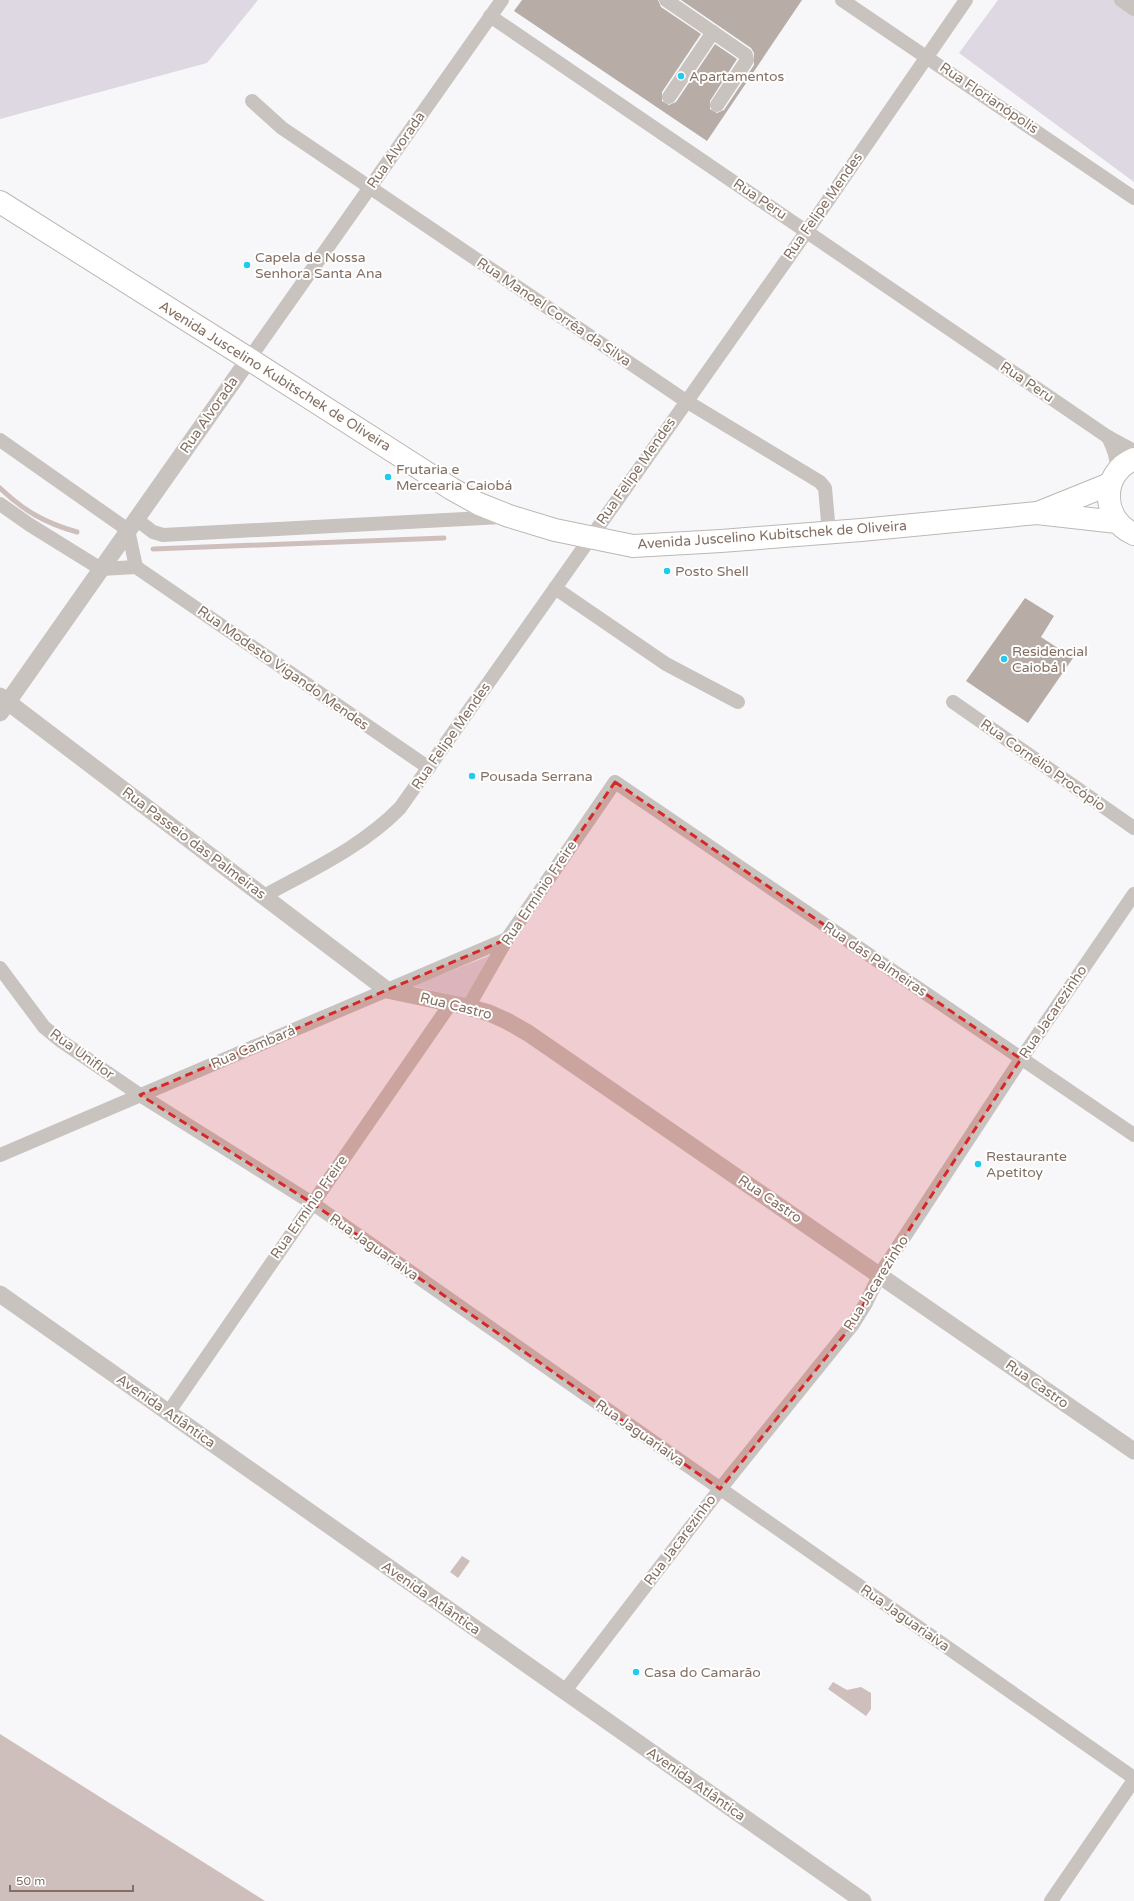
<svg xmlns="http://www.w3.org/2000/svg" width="1134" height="1901" font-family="'Varela Round',sans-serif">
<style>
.green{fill:#ddd8e2}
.water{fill:#cebfbc}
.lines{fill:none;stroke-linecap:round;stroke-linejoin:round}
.stream{stroke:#cebfbc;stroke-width:5}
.building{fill:#b7aca6}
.primary-casing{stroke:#beb7b3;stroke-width:24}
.minor{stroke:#c9c3bf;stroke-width:14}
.tertiary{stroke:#c9c3bf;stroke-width:17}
.primary{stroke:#fff;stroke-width:22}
.marked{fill:#d62828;fill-opacity:0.2;stroke:#d62828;stroke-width:3;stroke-dasharray:8 5;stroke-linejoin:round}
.poi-dot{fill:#20cbf0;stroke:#fff;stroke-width:1.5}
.labels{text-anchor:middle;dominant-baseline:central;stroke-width:4;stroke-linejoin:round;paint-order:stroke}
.poi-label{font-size:14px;fill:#846f62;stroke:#fff;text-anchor:start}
.street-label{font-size:14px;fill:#846f62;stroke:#fff}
</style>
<rect width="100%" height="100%" fill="#f7f7fa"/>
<g class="green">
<polygon points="0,0 258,0 207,63 0,119"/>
<polygon points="998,0 1134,0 1134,182 959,53"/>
<polygon points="489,956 465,998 412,986"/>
</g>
<g class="water">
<polygon points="462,1556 470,1561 458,1578 450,1572"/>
<polygon points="833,1682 847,1690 861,1687 871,1693 871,1709 866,1716 828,1689"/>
<polygon points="0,1734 265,1901 0,1901"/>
</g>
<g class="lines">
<g class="stream">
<path d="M0,488C24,511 45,523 77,532"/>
<polyline points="153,549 444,538"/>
</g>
</g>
<g class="building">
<polygon points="522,0 658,0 661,7 701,34 662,92 662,101 669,105 676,102 715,44 737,59 710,101 710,109 717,113 724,110 754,65 754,53 751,48 681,0 802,0 707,141 514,11"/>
<polygon points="1025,598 1054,616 1041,637 1073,658 1028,723 966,681"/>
</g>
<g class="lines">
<g class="primary-casing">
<g id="primary">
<polyline points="0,202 249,359 452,489 479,504 509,516 555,530 633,546 721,541 861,530 1037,513 1117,522"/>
<path d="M1134,459C1100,473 1101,520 1134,534"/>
<polyline points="1038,513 1110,484"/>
</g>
</g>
<g class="minor">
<polyline points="666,0 746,55 747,60 717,105"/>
<polyline points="842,0 1134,198"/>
<polyline points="1121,0 1134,9"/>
<polyline points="490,16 1108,437 1134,451"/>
<polyline points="669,97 713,32"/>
<polyline points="252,101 282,128 686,401 820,482 825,488 829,533"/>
<polyline points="249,359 502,0"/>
<path d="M1108,437C1114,449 1117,457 1117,471"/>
<polyline points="0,440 128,530 136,567"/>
<polyline points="0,504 30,525 101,569 136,567 429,768"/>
<polyline points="136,519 153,532 163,535 502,517"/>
<polyline points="555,588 666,664 738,702"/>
<polyline points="953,702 1134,828"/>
<path d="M264,896C311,870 362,847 400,808L807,231L966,0"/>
<polyline points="0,968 44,1027 61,1041 140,1095 312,1203 1134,1778"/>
<polyline points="468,1007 507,939 615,782 1134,1135"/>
<polyline points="0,1155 507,939"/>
<polyline points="168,1413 451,1003"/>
<polyline points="564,1692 720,1489 853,1324 866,1303 880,1274 1021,1059 1134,894"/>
<polyline points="1051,1901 1134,1780"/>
</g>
<g class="tertiary">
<polyline points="0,696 387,990 468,1007 489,1013 507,1021 528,1033 1134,1451"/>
<polyline points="0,713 249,359"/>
<polyline points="0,1294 863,1901"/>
</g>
<use href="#primary" class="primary"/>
</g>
<path class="marked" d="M615,782L1021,1059L880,1274L853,1324L720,1489L312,1203L140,1095L507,939Z"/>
<g class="poi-dot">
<circle cx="681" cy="76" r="4"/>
<circle cx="247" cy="265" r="4"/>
<circle cx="388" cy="477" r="4"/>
<circle cx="667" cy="571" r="4"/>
<circle cx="1004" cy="659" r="4"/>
<circle cx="472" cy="776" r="4"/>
<circle cx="978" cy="1164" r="4"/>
<circle cx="636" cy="1672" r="4"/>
</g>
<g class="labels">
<g class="poi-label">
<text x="689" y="76">Apartamentos</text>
<text x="255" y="257">Capela de Nossa<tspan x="255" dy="16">Senhora Santa Ana</tspan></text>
<text x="396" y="469">Frutaria e<tspan x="396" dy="16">Mercearia Caiobá</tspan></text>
<text x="675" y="571">Posto Shell</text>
<text x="1012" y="651">Residencial<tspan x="1012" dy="16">Caiobá I</tspan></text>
<text x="480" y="776">Pousada Serrana</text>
<text x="986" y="1156">Restaurante<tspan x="986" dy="16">Apetitoy</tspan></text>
<text x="644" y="1672">Casa do Camarão</text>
</g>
<g class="street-label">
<text transform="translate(989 98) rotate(34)">Rua Florianópolis</text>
<text transform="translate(396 150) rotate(-55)">Rua Alvorada</text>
<text transform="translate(760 199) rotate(34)">Rua Peru</text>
<text transform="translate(823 206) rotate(-55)">Rua Felipe Mendes</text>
<text transform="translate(554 312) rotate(34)">Rua Manoel Corrêa da Silva</text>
<text transform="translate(275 376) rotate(32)">Avenida Juscelino Kubitschek de Oliveira</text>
<text transform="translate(1027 382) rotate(34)">Rua Peru</text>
<text transform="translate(209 415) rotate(-55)">Rua Alvorada</text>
<text transform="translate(636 471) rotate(-55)">Rua Felipe Mendes</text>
<text transform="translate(772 535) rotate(-4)">Avenida Juscelino Kubitschek de Oliveira</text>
<text transform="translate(283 668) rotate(35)">Rua Modesto Vigando Mendes</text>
<text transform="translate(451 736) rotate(-55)">Rua Felipe Mendes</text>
<text transform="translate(1043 765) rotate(35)">Rua Cornélio Procópio</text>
<text transform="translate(194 843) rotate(37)">Rua Passeio das Palmeiras</text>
<text transform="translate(539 893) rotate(-56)">Rua Ermínio Freire</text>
<text transform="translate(875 959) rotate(34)">Rua das Palmeiras</text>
<text transform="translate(456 1006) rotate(14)">Rua Castro</text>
<text transform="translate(1053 1012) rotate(-56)">Rua Jacarezinho</text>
<text transform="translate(253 1047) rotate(-23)">Rua Cambará</text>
<text transform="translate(82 1054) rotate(36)">Rua Uniflor</text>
<text transform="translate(770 1199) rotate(34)">Rua Castro</text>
<text transform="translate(309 1207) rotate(-55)">Rua Ermínio Freire</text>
<text transform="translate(374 1247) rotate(35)">Rua Jaguariaíva</text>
<text transform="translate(876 1283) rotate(-58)">Rua Jacarezinho</text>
<text transform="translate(1037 1384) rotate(35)">Rua Castro</text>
<text transform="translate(166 1411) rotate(35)">Avenida Atlântica</text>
<text transform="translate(640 1433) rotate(35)">Rua Jaguariaíva</text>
<text transform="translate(680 1540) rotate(-53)">Rua Jacarezinho</text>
<text transform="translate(431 1598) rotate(35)">Avenida Atlântica</text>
<text transform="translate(905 1618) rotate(35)">Rua Jaguariaíva</text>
<text transform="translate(696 1784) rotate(35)">Avenida Atlântica</text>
</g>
</g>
<path d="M10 1885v6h123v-6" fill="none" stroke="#846f62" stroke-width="2"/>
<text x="16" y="1885" font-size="12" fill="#846f62" stroke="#ffffff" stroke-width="3" paint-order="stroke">50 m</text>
</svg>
